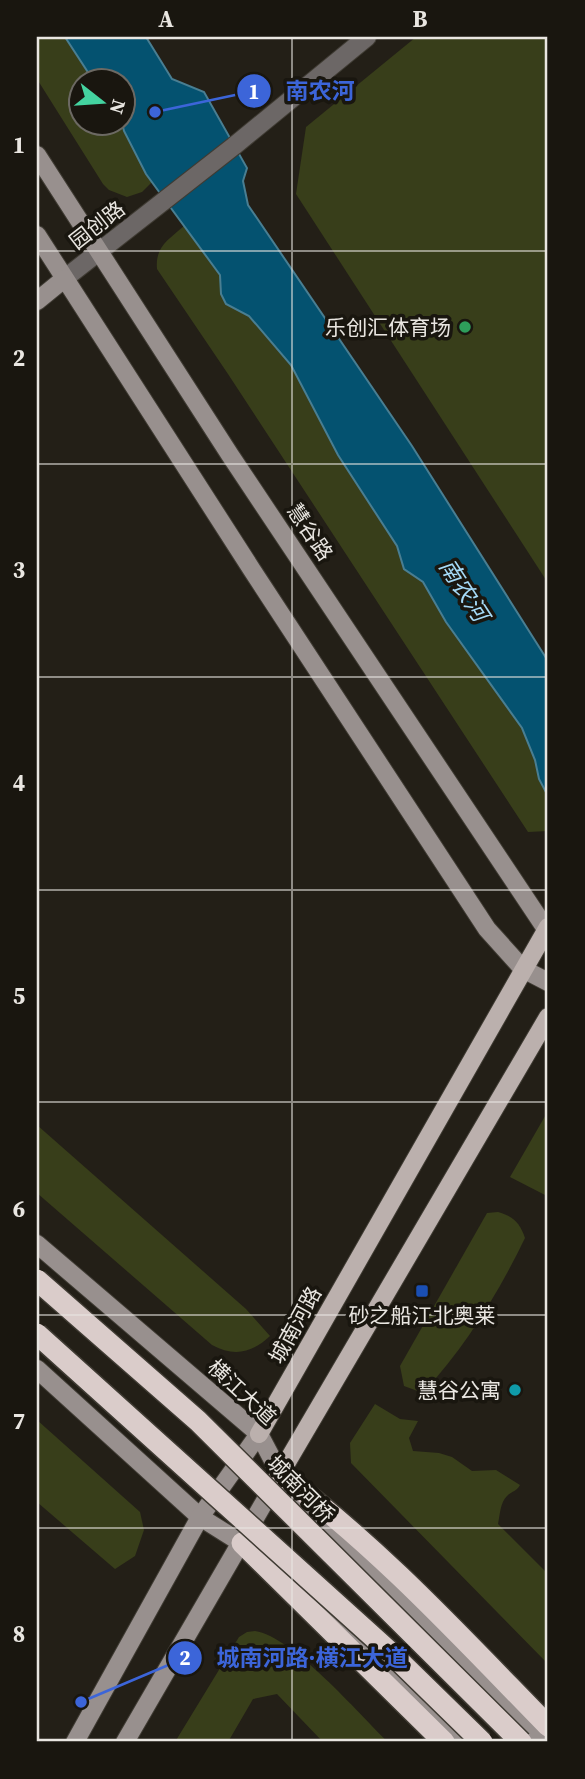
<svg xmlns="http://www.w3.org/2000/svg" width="585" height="1779" font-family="'Source Serif 4','Noto Sans SC',serif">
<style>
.green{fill:#383e1a}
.water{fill:#045270;stroke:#497e92;stroke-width:2}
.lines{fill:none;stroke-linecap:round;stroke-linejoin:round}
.street-casing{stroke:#3f3b33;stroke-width:20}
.secondary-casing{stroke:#3f3b33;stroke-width:20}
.primary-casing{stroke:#3f3b33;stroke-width:20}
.highway-casing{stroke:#3f3b33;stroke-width:24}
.street{stroke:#6c6766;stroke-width:18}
.secondary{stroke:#98908e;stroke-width:18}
.primary{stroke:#bbb0ad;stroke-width:18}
.highway{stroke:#daccca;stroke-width:21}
.highway-bridge-casing{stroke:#3f3b33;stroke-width:24;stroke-linecap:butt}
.highway-bridge{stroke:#daccca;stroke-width:21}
.grid{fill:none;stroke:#e9e6e1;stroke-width:2;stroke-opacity:0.55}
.leisure-dot{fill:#2e9e5b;stroke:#19160f;stroke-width:2.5}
.transit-dot{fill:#1a4fb4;stroke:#19160f;stroke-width:2.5}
.culture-dot{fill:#0f9aa8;stroke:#19160f;stroke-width:2.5}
.labels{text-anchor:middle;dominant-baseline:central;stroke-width:7;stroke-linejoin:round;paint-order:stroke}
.street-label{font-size:21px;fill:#e9e6e1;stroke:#19160f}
.poi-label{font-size:21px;fill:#e9e6e1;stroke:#19160f;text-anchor:end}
.water-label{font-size:23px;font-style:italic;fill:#a5daf7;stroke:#19160f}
.leader{fill:none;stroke:#3c65d9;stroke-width:2.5}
.callout-dot{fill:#3c65d9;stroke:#19160f;stroke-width:2.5}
.mark-label{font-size:21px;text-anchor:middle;font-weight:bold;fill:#fff}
.callout-label{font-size:23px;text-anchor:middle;font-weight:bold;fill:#3c65d9;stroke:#19160f;stroke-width:7;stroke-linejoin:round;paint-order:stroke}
.neatline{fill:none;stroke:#e9e6e1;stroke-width:2.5}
.grid-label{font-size:23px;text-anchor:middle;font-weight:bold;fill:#e9e6e1}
</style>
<rect width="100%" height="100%" fill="#231f17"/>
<g class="green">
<polygon points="37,37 65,37 93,80 80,80 80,122 122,123 152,182 142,192 127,197 109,190 103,184 37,79"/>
<polygon points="416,37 548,37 548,583 296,194 306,127"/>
<path d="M184,226L220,275V285L226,304L249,316L291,365L338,455L397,546L404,569L423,582L446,622L522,728L535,760L539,779L548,796V831L528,832L228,374L157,269C155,247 168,240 184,226Z"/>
<polygon points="548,1111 548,1192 545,1195 510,1177"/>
<path d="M37,1125L246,1309L270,1336C252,1353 234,1357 212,1345L37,1193Z"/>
<path d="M498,1212C513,1216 520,1223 525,1238C498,1294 465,1347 423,1393L404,1386L400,1366L487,1213Z"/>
<path d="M375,1404L400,1419L418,1421L409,1438L413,1451L439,1453L452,1457L472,1471L496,1470L520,1485C516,1492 512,1491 507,1496C500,1503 500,1515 498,1524L548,1574V1664L351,1463L350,1443Z"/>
<polygon points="37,1420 140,1512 144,1530 135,1556 115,1569 37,1502"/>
<path d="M255,1631C292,1636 359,1714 388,1742H323L277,1694L253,1699L228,1742H175L239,1637L247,1632Z"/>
</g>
<polygon class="water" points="65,37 146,37 172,79 204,92 247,168 243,181 248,205 412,446 548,661 548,796 539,779 535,760 522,728 446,622 423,582 404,569 397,546 338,455 291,365 249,316 226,304 221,294 220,275 146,174 124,131 122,123 122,80 93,80"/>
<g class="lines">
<g class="street-casing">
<polyline id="street" points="64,279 234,146 367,37"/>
</g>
<g class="secondary-casing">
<g id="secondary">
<polyline points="37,155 230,455 548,932"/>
<polyline points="37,235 252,570 487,929 523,969 548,982"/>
<polyline points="37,301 64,279"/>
<polyline points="37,1244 259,1434 280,1474 318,1521 544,1742"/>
<polyline points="37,1369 200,1517 254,1551"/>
<polyline points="293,1580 325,1609 462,1742"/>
<polyline points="75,1742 200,1517 259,1434"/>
<polyline points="125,1742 276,1482"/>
</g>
</g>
<g class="primary-casing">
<g id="primary">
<polyline points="259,1434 548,927"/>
<polyline points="280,1474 548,1017"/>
</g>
</g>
<g class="highway-casing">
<g id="highway">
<path d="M280,1474C379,1547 463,1639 548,1726"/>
<polyline points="242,1543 444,1742"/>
</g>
</g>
<use href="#street" class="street"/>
<use href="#secondary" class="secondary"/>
<use href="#primary" class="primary"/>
<use href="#highway" class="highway"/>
<g class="highway-bridge-casing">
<g id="highway-bridge">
<polyline points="37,1280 198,1421 521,1742"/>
<polyline points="37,1334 391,1653 482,1742"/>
</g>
</g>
<use href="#highway-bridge" class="highway-bridge"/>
</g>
<path class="grid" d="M292,37V1742M37,251H548M37,464H548M37,677H548M37,890H548M37,1102H548M37,1315H548M37,1528H548"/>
<circle class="leisure-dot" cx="465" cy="327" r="7"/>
<rect class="transit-dot" x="415" y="1284" width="14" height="14" rx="3.5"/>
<circle class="culture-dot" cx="515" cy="1390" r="7"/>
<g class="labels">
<g class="street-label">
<text transform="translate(97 225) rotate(-38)">园创路</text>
<text transform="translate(310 532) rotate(56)">慧谷路</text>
<text transform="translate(295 1325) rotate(-61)">城南河路</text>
<text transform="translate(242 1392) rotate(43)">横江大道</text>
<text transform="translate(301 1489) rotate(45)">城南河桥</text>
</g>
<g class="poi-label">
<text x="451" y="327">乐创汇体育场</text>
<text x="422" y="1315" text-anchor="middle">砂之船江北奥莱</text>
<text x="501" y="1390">慧谷公寓</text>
</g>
<g class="water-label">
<text transform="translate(464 590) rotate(57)">南农河</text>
</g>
</g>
<path class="leader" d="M155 112L254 91M81 1702L185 1658"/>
<g class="callout-dot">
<circle cx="155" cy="112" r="7"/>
<circle cx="81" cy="1702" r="7"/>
<circle cx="254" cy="91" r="18"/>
<circle cx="185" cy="1658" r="18"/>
</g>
<g class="mark-label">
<text x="254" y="99">1</text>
<text x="185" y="1665">2</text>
</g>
<g class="callout-label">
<text x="320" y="99">南农河</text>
<text x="312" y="1666">城南河路·横江大道</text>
</g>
<rect width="585" height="1779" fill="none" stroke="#19160f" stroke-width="77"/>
<g transform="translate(102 102) rotate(107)"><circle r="33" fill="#19160f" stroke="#6c6963" stroke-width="2"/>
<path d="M0-5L12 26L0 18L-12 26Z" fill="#44d4a0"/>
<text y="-10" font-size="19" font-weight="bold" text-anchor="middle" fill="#e9e6e1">N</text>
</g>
<rect x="38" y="38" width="508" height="1702" class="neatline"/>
<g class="grid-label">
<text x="166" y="27">A</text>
<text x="420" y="27">B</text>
<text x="19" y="153">1</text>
<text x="19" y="366">2</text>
<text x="19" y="578">3</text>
<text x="19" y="791">4</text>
<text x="19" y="1004">5</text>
<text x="19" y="1217">6</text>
<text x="19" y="1429">7</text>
<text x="19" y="1642">8</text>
</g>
</svg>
